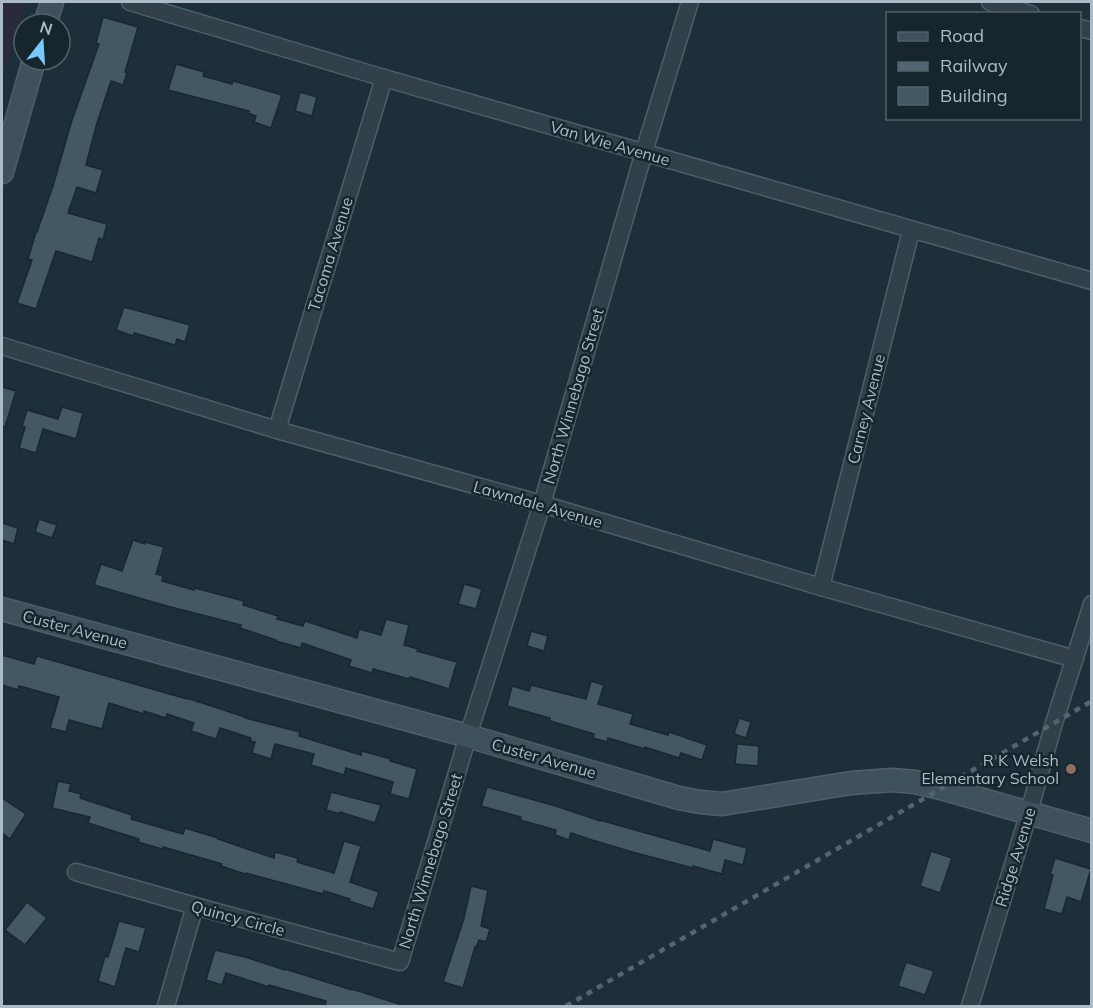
<svg xmlns="http://www.w3.org/2000/svg" width="1093" height="1008" font-family="Mulish,sans-serif">
<style>
.medical{fill:#2a2b3a}
.building{fill:#435863;stroke:#19272f;stroke-width:1.5}
.lines{fill:none;stroke-linecap:round;stroke-linejoin:round}
.street-casing{stroke:#4f5e67;stroke-width:19}
.secondary-casing{stroke:#4f5e67;stroke-width:25}
.street{stroke:#314049;stroke-width:16}
.secondary{stroke:#3f515d;stroke-width:22}
.rail{stroke:#526671;stroke-width:4.5;stroke-dasharray:6 6;stroke-linecap:butt}
.education-dot{fill:#8d6e63;stroke:#17252d;stroke-width:2}
.labels{text-anchor:middle;dominant-baseline:central;stroke-width:5;stroke-linejoin:round;paint-order:stroke}
.street-label{font-size:16px;fill:#abbcc6;stroke:#17252d}
.poi-label{font-size:16px;fill:#abbcc6;stroke:#17252d;text-anchor:end}
</style>
<rect width="100%" height="100%" fill="#1d2f39"/>
<polygon class="medical" points="2,2 26,2 2,81"/>
<g class="building">
<polygon points="103,17 138,27 125,72 127,73 123,85 111,81 97,123 86,165 103,170 96,193 77,187 68,213 107,224 103,240 99,238 92,262 56,251 36,309 17,303 32,260 28,259 36,232 37,232 53,186 71,123 99,44 96,43"/>
<polygon points="176,64 204,72 203,76 232,84 233,81 282,95 271,128 254,122 256,116 248,113 249,111 168,90"/>
<polygon points="300,92 317,97 312,116 295,111"/>
<polygon points="124,307 190,325 185,342 177,339 175,345 134,333 133,336 116,330"/>
<polygon points="2,387 16,391 5,427 2,426"/>
<polygon points="62,407 83,413 76,439 43,429 36,453 19,448 25,427 22,426 27,410 58,419"/>
<polygon points="39,519 57,525 52,538 35,532"/>
<polygon points="2,523 18,528 14,544 2,540"/>
<polygon points="133,540 145,544 145,542 164,547 156,574 163,576 162,581 194,590 195,588 244,601 243,605 278,616 277,619 303,626 305,621 357,638 359,629 381,635 386,619 409,625 404,645 418,649 417,651 457,662 449,689 410,677 409,679 373,669 372,673 349,666 351,660 302,643 301,648 276,641 276,640 240,628 241,625 167,606 94,585 101,564 122,571"/>
<polygon points="464,584 482,589 476,609 458,604"/>
<polygon points="531,631 548,636 544,651 527,646"/>
<polygon points="2,655 34,664 37,656 187,699 187,698 245,717 245,718 300,732 299,736 361,755 362,751 391,759 390,761 417,769 409,799 390,794 393,782 346,768 344,775 311,765 314,754 275,744 271,759 252,753 255,742 250,741 251,738 220,728 216,739 191,731 194,723 167,714 166,718 144,711 144,714 109,703 102,729 69,720 66,732 50,728 59,697 19,686 18,690 2,685"/>
<polygon points="591,681 604,685 598,704 633,714 630,724 668,735 669,732 707,745 702,760 681,753 679,758 645,747 645,749 608,738 607,742 593,738 594,734 550,721 550,718 507,706 512,686 529,691 531,685 586,699"/>
<polygon points="739,718 751,722 746,738 734,734"/>
<polygon points="737,744 759,746 758,766 735,764"/>
<polygon points="58,781 71,784 69,791 81,794 80,798 132,815 131,819 183,834 185,828 218,838 218,839 274,858 275,852 298,858 297,862 334,873 344,841 361,846 350,882 379,892 373,909 349,901 350,899 324,891 323,894 246,873 245,874 221,866 222,864 163,847 162,849 138,842 139,839 88,823 90,817 52,808"/>
<polygon points="487,787 556,806 600,821 600,820 621,826 710,851 713,839 747,848 743,865 725,860 722,874 693,866 693,868 632,852 592,840 571,833 569,840 555,835 556,830 520,820 521,817 481,806"/>
<polygon points="331,792 381,805 375,823 340,812 340,814 326,810"/>
<polygon points="2,798 26,814 10,839 2,833"/>
<polygon points="931,851 952,858 940,893 920,886"/>
<polygon points="1055,858 1091,869 1081,902 1067,897 1062,914 1044,909 1053,875 1050,874"/>
<polygon points="471,886 488,890 481,926 490,929 486,942 479,940 476,948 475,947 463,988 443,982 464,918"/>
<polygon points="27,902 47,918 25,945 5,930"/>
<polygon points="119,921 146,928 139,952 126,948 115,987 98,981 105,956 108,957"/>
<polygon points="215,950 245,957 285,970 285,969 352,990 352,989 399,1004 399,1006 325,1006 326,1001 269,985 269,987 226,973 222,985 206,980"/>
<polygon points="906,962 934,971 925,995 898,986"/>
</g>
<g class="lines">
<g class="street-casing">
<g id="street">
<polyline points="130,2 384,78 1092,281"/>
<polyline points="990,2 1031,14"/>
<polyline points="1080,28 1092,31"/>
<polyline points="2,346 277,430 542,504 821,587 1075,659"/>
<polyline points="277,430 384,78"/>
<polyline points="821,587 911,231"/>
<polyline points="76,872 195,906 400,962 468,736 542,504 644,152 690,2"/>
<polyline points="166,1006 195,906"/>
<polyline points="970,1006 1029,812 1054,723 1092,604"/>
</g>
</g>
<g class="secondary-casing">
<g id="secondary">
<polyline points="45,24 52,2"/>
<polyline points="2,172 34,60"/>
<polyline points="2,609 468,736 679,798 700,802 722,804 851,783 892,780 915,782 941,788 1092,831"/>
</g>
</g>
<use href="#street" class="street"/>
<use href="#secondary" class="secondary"/>
<polyline class="rail" points="566,1006 1092,701"/>
</g>
<circle class="education-dot" cx="1071" cy="769" r="6"/>
<g class="labels">
<g class="street-label">
<text transform="translate(610 143) rotate(16)">Van Wie Avenue</text>
<text transform="translate(330 254) rotate(-73)">Tacoma Avenue</text>
<text transform="translate(573 396) rotate(-74)">North Winnebago Street</text>
<text transform="translate(866 409) rotate(-76)">Carney Avenue</text>
<text transform="translate(538 504) rotate(16)">Lawndale Avenue</text>
<text transform="translate(75 629) rotate(15)">Custer Avenue</text>
<text transform="translate(544 758) rotate(16)">Custer Avenue</text>
<text transform="translate(1015 857) rotate(-73)">Ridge Avenue</text>
<text transform="translate(430 861) rotate(-73)">North Winnebago Street</text>
<text transform="translate(238 918) rotate(15)">Quincy Circle</text>
</g>
<g class="poi-label">
<text x="1059" y="760">R K Welsh<tspan x="1059" dy="18">Elementary School</tspan></text>
</g>
</g>
<rect width="1093" height="1008" fill="none" stroke="#abbcc6" stroke-width="6"/>
<rect x="886" y="12" width="195" height="108" fill="#17252d" stroke="#52616a" stroke-width="1.5"/>
<rect x="898" y="32" width="30" height="9" fill="#3f515d" stroke="#52616a" stroke-width="1.5"/>
<text x="940" y="42" font-size="18" fill="#abbcc6">Road</text>
<rect x="898" y="62" width="30" height="9" fill="#526671" stroke="#52616a" stroke-width="1.5"/>
<text x="940" y="72" font-size="18" fill="#abbcc6">Railway</text>
<rect x="898" y="87" width="30" height="18" fill="#435863" stroke="#52616a" stroke-width="1.5"/>
<text x="940" y="102" font-size="18" fill="#abbcc6">Building</text>
<g transform="translate(42 42) rotate(17)"><circle r="28" fill="#17252d" stroke="#52616a" stroke-width="1.5"/>
<path d="M0-4.5L10 22L0 15L-10 22Z" fill="#77caff"/>
<text y="-9" font-size="16" font-weight="bold" text-anchor="middle" fill="#abbcc6">N</text>
</g>
</svg>
